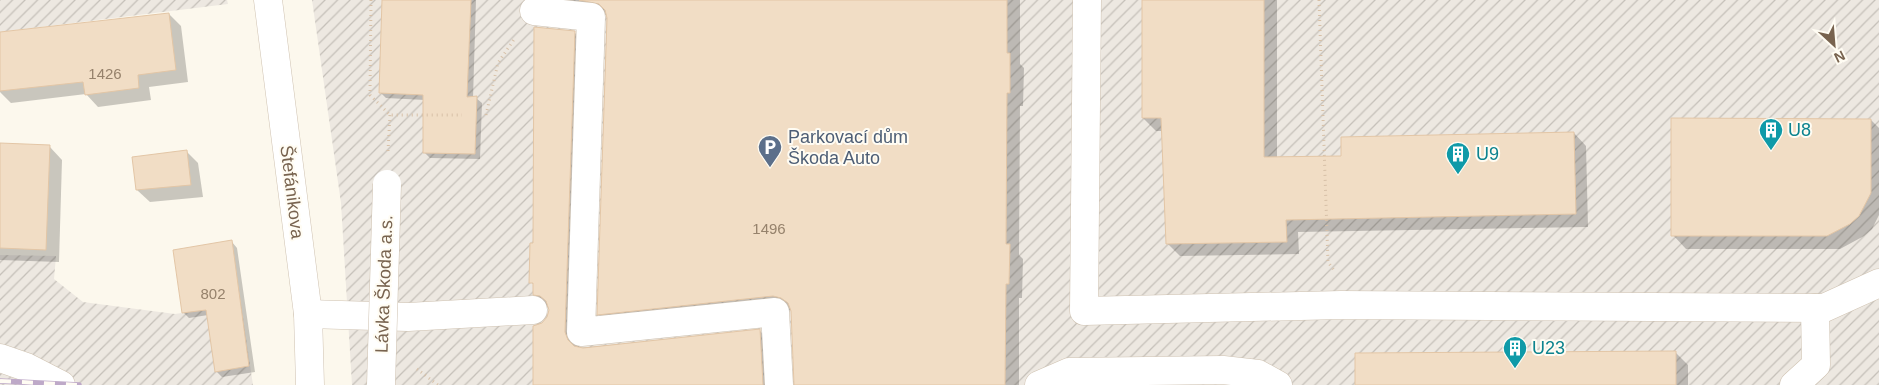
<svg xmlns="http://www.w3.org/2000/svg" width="1879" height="385" font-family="Arial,sans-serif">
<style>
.industrial{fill:url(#industrial-furrows)}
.shadow{fill:#0003}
.building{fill:#f1ddc5;stroke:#e3c6a6}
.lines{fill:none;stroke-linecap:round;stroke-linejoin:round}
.minor-casing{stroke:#cfc2b1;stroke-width:29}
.path{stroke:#d7c0a7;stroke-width:3;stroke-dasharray:1 4;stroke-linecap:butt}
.minor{stroke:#fff;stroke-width:28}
.rail-casing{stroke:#bea9c8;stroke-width:5.5}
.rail{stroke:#fffcf3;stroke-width:4;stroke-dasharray:11;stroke-linecap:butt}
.minor-bridge-casing{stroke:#cfc2b1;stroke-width:29;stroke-linecap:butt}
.minor-bridge{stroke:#fff;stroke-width:28}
.labels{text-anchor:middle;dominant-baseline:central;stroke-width:4;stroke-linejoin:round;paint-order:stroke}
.number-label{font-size:15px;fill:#96826c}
.culture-label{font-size:18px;fill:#0d838f;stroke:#fffcf3;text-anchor:start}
.service-label{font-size:18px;fill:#4e5e75;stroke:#fffcf3;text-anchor:start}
.street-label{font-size:18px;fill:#78634f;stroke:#fffcf3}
</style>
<defs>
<pattern id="industrial-furrows" width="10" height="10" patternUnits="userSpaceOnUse" patternTransform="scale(1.25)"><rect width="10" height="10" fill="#ede8e1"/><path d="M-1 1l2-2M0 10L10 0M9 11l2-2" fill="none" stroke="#c5c0b9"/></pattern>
</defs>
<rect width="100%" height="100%" fill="#fcf8ed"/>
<g class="industrial">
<polygon points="0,0 227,0 228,4 0,32"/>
<polygon points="312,0 1879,0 1879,385 352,385 341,203"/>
<polygon points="0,255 56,256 54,279 83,302 175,314 241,304 253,385 0,385"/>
</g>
<g class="shadow">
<polygon points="383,0 476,0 473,98 476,98 482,103 480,159 430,158 424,152 425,100 386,98 380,92"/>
<polygon points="540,0 1020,0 1020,64 1024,68 1023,106 1020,106 1019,255 1023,259 1022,298 1019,298 1019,385 796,385 792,310 788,310 612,328 598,314 607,15 549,9"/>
<polygon points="1143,0 1277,0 1277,158 1342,157 1574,133 1586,146 1588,227 1298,232 1299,254 1180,256 1167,243 1163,131 1156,131 1143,118"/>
<polygon points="169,14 181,26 188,82 149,87 151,100 98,107 86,94 11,103 0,92 0,34"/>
<polygon points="574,32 588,46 579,348 760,331 773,344 776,385 534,385 543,324 548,317 550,310 535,294 535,286 531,282 534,244"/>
<polygon points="1871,120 1879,128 1879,215 1872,229 1864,236 1840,249 1686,249 1673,235"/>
<polygon points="0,144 49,146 62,160 59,262 0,260"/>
<polygon points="186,151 198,163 203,197 150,202 137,190"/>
<polygon points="232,242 237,248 255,372 222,377 216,371 208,315 189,318 183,312"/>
<polygon points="1675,352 1688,365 1688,385 1356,385"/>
</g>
<g class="building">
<polygon points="382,0 471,0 467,97 477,96 475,154 423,153 423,95 379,93"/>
<polygon points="579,0 1007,0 1007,53 1010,53 1010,93 1007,93 1006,244 1010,244 1009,284 1006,284 1005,385 794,385 791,311 788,303 781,298 773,296 597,315 607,18 605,10 599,4"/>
<polygon points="1142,0 1264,0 1264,157 1341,156 1341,137 1574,132 1576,214 1286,220 1287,242 1166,244 1161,118 1142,118"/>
<polygon points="169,13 176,70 138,75 139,88 85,95 83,82 0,91 0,32"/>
<polygon points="534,27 575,31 565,332 568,340 574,346 583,348 760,329 763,385 533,385 533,326 542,323 547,317 549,310 546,301 540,296 533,295 533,283 529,283 530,243 533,243"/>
<polygon points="1671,118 1871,119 1871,193 1859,216 1850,224 1827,236 1671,236"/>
<polygon points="0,143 50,145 46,250 0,248"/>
<polygon points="187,150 191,185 136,190 132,157"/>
<polygon points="232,240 249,366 215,372 206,310 182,313 173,250"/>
<polygon points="1676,351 1676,385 1355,385 1355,353"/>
</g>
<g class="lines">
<g class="minor-casing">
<g id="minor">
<polyline points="268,0 308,314 310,385"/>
<polyline points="1087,0 1084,311 1341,305 1824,308 1879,283"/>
<polyline points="534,11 591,17 581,332 775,312 779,385"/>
<polyline points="308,314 408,317 533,310"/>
<polyline points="0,358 26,367 61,385"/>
<polyline points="1039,385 1069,372 1223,370 1258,374 1278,385"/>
<polyline points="1794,385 1816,365 1815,308"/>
</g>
</g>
<g class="path">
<polyline points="371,0 370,95 390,115 462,115"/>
<polyline points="1319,0 1328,262 1334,270"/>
<polyline points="486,115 498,63 515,38"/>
<polyline points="388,151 390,115"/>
<polyline points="417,369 438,385"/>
</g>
<use href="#minor" class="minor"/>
<g class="rail-casing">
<polyline id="rail" points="0,381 79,385"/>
</g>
<use href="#rail" class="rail"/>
<g class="minor-bridge-casing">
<polyline id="minor-bridge" points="381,385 387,184"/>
</g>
<use href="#minor-bridge" class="minor-bridge"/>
</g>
<defs>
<g id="building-pin" transform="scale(1.25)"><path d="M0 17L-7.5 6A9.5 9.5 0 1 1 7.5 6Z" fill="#0f9aa8" stroke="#fffcf3"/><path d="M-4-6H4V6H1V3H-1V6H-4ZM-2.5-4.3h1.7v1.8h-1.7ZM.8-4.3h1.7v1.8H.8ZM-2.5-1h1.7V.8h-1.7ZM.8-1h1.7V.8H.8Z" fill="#fff"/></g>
<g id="parking-pin" transform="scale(1.25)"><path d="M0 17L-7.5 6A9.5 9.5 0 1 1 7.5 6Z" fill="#5c6f8a" stroke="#fffcf3"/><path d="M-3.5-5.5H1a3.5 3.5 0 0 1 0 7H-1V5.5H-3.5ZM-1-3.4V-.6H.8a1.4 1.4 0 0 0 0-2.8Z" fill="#fff"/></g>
</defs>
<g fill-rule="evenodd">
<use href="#building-pin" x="1771" y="130"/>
<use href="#parking-pin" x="770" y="147"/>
<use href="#building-pin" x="1458" y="154"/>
<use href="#building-pin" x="1515" y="348"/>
</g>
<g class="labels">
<g class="number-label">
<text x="105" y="73">1426</text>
<text x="769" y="228">1496</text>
<text x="213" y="293">802</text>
</g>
<g class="culture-label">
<text x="1788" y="130">U8</text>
<text x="1476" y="154">U9</text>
<text x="1532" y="348">U23</text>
</g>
<g class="service-label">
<text x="788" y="137">Parkovací dům<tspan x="788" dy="21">Škoda Auto</tspan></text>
</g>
<g class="street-label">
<text transform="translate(292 192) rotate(83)">Štefánikova</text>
<text transform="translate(384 284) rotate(-88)">Lávka Škoda a.s.</text>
</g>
</g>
<g transform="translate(1834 45) rotate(154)" stroke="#fffcf3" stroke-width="4" paint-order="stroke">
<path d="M0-4L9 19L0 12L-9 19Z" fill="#78634f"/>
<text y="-8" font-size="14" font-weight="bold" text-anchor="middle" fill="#78634f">N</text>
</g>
</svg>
